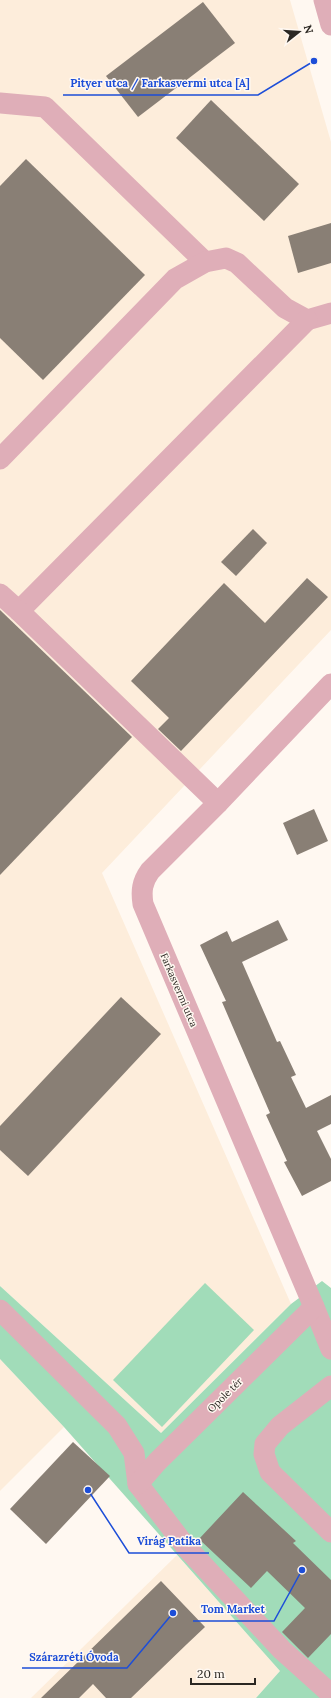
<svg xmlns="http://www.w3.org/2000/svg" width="331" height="1698" font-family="Lora,serif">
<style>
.built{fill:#fdeddb}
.grass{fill:#a1dcb9}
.building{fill:#897f75}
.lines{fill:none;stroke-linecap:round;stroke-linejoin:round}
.minor{stroke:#dfaeb8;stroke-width:21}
.labels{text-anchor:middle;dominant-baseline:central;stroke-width:3;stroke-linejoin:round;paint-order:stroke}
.street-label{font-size:10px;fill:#2b2722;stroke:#fff8f1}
.leader{fill:none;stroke:#1d4ed8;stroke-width:1.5}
.callout-dot{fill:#1d4ed8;stroke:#fff8f1;stroke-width:1.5}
.callout-label{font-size:11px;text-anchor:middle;font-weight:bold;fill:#1d4ed8;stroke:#fff8f1;stroke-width:3;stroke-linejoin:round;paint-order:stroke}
</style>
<rect width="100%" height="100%" fill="#fff8f1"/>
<g class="built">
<polygon points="0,0 290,0 331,142 331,630 102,873 291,1304 161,1433 0,1286"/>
<polygon points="0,1359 64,1427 0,1491"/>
<polygon points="177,1555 280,1671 256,1698 31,1698"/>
</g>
<g class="grass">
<polygon points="322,1281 331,1288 331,1698 256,1698 280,1671 64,1427 0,1359 0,1286 161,1433 291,1304"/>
<polygon points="205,1283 254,1330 162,1427 113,1380"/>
</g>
<g class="building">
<polygon points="203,2 235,43 138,117 106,76"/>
<polygon points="211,100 299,184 264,221 176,138"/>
<polygon points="26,159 145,275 43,380 0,338 0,186"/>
<polygon points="331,223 331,263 298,273 288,236"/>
<polygon points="253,529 267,543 236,576 221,562"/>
<polygon points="307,578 328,597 181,751 158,729 169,718 131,681 224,583 265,623"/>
<polygon points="0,610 132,737 0,875"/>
<polygon points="314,809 328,841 297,855 283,823"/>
<polygon points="278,920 288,940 242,962 277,1042 280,1041 296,1075 291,1077 306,1108 331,1095 331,1124 317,1131 331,1159 331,1181 302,1196 284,1162 287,1161 266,1115 270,1113 222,1002 226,1001 200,945 227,931 232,942"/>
<polygon points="121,997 161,1034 28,1176 0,1150 0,1126"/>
<polygon points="73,1442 110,1476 46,1544 10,1509"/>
<polygon points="243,1492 296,1541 293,1543 331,1580 331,1634 308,1658 282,1632 305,1608 267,1571 251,1588 199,1539"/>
<polygon points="161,1581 205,1627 187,1644 131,1698 106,1698 93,1684 79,1698 41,1698"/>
</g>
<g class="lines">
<g class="minor">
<polyline points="324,0 331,25"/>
<polyline points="0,103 45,107 205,262"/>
<polyline points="0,459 175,279 205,262 226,258 237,263 285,308 307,320 331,313"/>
<polyline points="0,594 19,611 307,320"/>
<polyline points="19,611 218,803"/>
<path d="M331,684L218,803L150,871C142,882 141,891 143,904L314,1307L331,1349"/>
<polyline points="0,1310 117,1426 134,1453 138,1484 186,1547 282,1650 331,1694"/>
<polyline points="331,1386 280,1426 265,1444 264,1454 270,1472 331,1532"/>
<polyline points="138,1484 157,1462 314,1307"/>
</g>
</g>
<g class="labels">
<g class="street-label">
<text transform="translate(179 990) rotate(67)">Farkasvermi utca</text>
<text transform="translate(225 1395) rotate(-45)">Opole tér</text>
</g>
</g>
<path class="leader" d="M314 61L258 95H63M88 1490L129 1553H209M302 1570L274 1621H193M173 1613L127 1668H22"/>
<g class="callout-dot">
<circle cx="314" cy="61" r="4"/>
<circle cx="88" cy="1490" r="4"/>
<circle cx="302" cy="1570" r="4"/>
<circle cx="173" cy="1613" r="4"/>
</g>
<g class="callout-label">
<text x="160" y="87">Pityer utca / Farkasvermi utca [A]</text>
<text x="169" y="1545">Virág Patika</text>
<text x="233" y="1613">Tom Market</text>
<text x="74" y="1661">Szárazréti Óvoda</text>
</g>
<g transform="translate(299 32) rotate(73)" stroke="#fff8f1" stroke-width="3" paint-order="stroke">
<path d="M0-3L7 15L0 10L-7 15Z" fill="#2b2722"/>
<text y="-6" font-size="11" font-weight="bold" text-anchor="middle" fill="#2b2722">N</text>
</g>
<path d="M191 1678v6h64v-6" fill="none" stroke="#2b2722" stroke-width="2"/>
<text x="197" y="1678" font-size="12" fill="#2b2722" stroke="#fff8f1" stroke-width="3" paint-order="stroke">20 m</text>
</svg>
